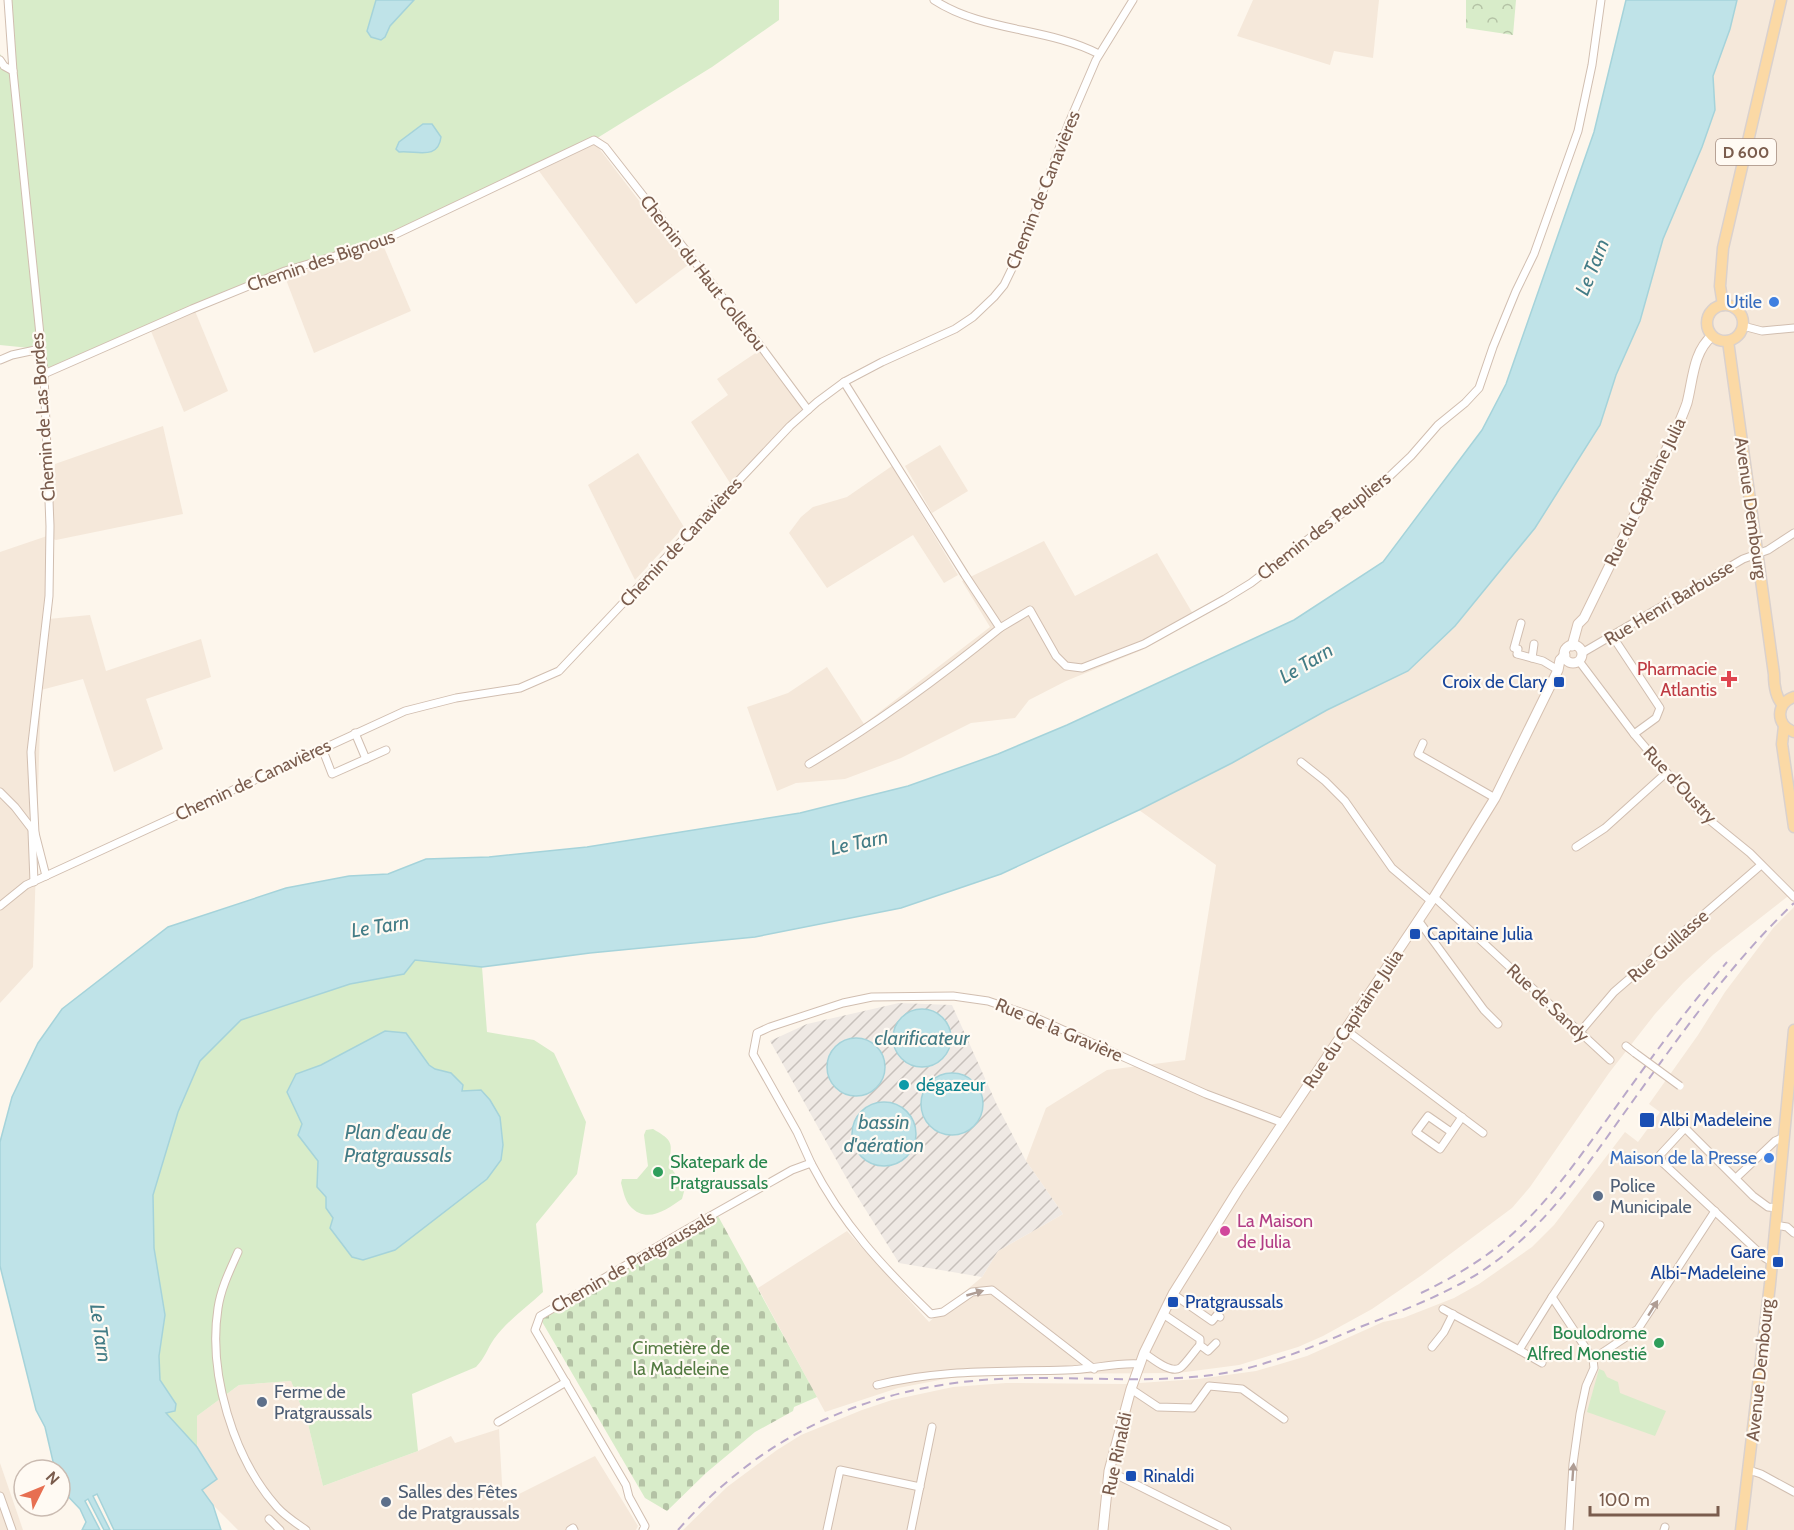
<svg xmlns="http://www.w3.org/2000/svg" width="1794" height="1530" font-family="Cabin,sans-serif">
<style>
.residential{fill:#f5e8da}
.industrial{fill:url(#industrial-furrows)}
.green{fill:#d8ecc9}
.forest{fill:url(#forest-crowns)}
.cemetery{fill:url(#cemetery-stones)}
.water{fill:#bfe3e8;stroke:#a5d3da;stroke-width:1.5}
.lines{fill:none;stroke-linecap:round;stroke-linejoin:round}
.street-casing{stroke:#d1beb0;stroke-width:9}
.secondary-casing{stroke:#d6c0b0;stroke-width:11}
.primary-casing{stroke:#dad1cd;stroke-width:13}
.street{stroke:#fff;stroke-width:7}
.secondary{stroke:#fff;stroke-width:9}
.primary{stroke:#fbd9a5;stroke-width:10}
.rail{stroke:#b9a8c9;stroke-width:2;stroke-dasharray:9 6;stroke-linecap:butt}
.street-bridge-casing{stroke:#d1beb0;stroke-width:9;stroke-linecap:butt}
.street-bridge{stroke:#fff;stroke-width:7}
.oneway{fill:#af9d94}
.shop-dot{fill:#3f7fe0;stroke:#fffaf3;stroke-width:2}
.health-dot{fill:#e0444e;stroke:#fffaf3;stroke-width:2}
.transit-dot{fill:#1a4fb4;stroke:#fffaf3;stroke-width:2}
.culture-dot{fill:#0f9aa8;stroke:#fffaf3;stroke-width:2}
.leisure-dot{fill:#2e9e5b;stroke:#fffaf3;stroke-width:2}
.service-dot{fill:#5c6f8a;stroke:#fffaf3;stroke-width:2}
.hotel-dot{fill:#d1479c;stroke:#fffaf3;stroke-width:2}
.labels{text-anchor:middle;dominant-baseline:central;stroke-width:4.5;stroke-linejoin:round;paint-order:stroke}
.shield{fill:#fffaf3;stroke:#a28b7f;stroke-width:1.5}
.shield-label{font-size:16px;font-weight:bold;fill:#7a5c4d}
.street-label{font-size:18px;fill:#7a5c4d;stroke:#fffaf3}
.shop-label{font-size:18px;fill:#366cbe;stroke:#fffaf3;text-anchor:end}
.health-label{font-size:18px;fill:#be3a42;stroke:#fffaf3;text-anchor:end}
.transit-label{font-size:18px;fill:#164399;stroke:#fffaf3;text-anchor:start}
.culture-label{font-size:18px;fill:#0d838f;stroke:#fffaf3;text-anchor:start}
.leisure-label{font-size:18px;fill:#27864d;stroke:#fffaf3;text-anchor:start}
.service-label{font-size:18px;fill:#4e5e75;stroke:#fffaf3;text-anchor:start}
.hotel-label{font-size:18px;fill:#b23c85;stroke:#fffaf3;text-anchor:start}
.park-label{font-size:18px;fill:#537a41;stroke:#fffaf3}
.water-label{font-size:20px;font-style:italic;fill:#437c86;stroke:#fffaf3}
</style>
<defs>
<pattern id="industrial-furrows" width="10" height="10" patternUnits="userSpaceOnUse" patternTransform="scale(1.5)"><rect width="10" height="10" fill="#efe9e4"/><path d="M-1 1l2-2M0 10L10 0M9 11l2-2" fill="none" stroke="#c7c0bb"/></pattern>
<pattern id="forest-crowns" width="20" height="18" patternUnits="userSpaceOnUse" patternTransform="scale(1.5)"><rect width="20" height="18" fill="#d8ecc9"/><path d="M2 6a3 3 0 1 1 6 0M12 15a3 3 0 1 1 6 0" fill="none" stroke="#b4c2a5"/></pattern>
<pattern id="cemetery-stones" width="16" height="16" patternUnits="userSpaceOnUse" patternTransform="scale(1.5)"><rect width="16" height="16" fill="#d8ecc9"/><path d="M2 7V4a2 2 0 0 1 4 0v3zM10 15v-3a2 2 0 0 1 4 0v3z" fill="#b4c2a5"/></pattern>
</defs>
<rect width="100%" height="100%" fill="#fdf6ec"/>
<g class="residential">
<polygon points="1253,0 1379,0 1373,58 1334,51 1330,65 1237,36"/>
<polygon points="1737,0 1794,0 1794,890 1787,897 1714,954 1683,983 1655,1014 1609,1073 1530,1187 1512,1208 1422,1275 1372,1309 1323,1336 1298,1347 1239,1365 1178,1373 1006,1374 950,1378 898,1388 825,1412 758,1288 847,1231 929,1322 982,1277 998,1251 1063,1214 1026,1161 1046,1108 1107,1070 1185,1060 1216,865 1139,810 1232,763 1327,710 1455,626 1535,528 1600,425 1616,375 1640,321 1663,239 1702,147 1715,110 1713,76 1730,29"/>
<polygon points="595,143 688,265 636,304 539,171"/>
<polygon points="383,245 411,311 314,353 285,277"/>
<polygon points="195,311 228,391 184,412 151,331"/>
<polygon points="760,350 788,387 802,409 730,483 691,422 728,395 717,379"/>
<polygon points="163,426 183,514 56,540 47,537 48,619 90,615 106,671 201,639 211,677 146,699 163,749 114,772 83,679 41,690 33,967 0,1003 0,552 47,536 55,464"/>
<polygon points="940,445 968,491 932,513 905,466"/>
<polygon points="638,453 684,527 635,580 588,485"/>
<polygon points="892,466 958,575 944,583 913,535 827,588 789,533 801,517 813,507 847,497"/>
<polygon points="1044,541 1075,596 1157,553 1196,619 1142,650 1066,681 1029,700 1015,718 971,723 901,758 845,779 796,783 777,791 747,707 788,693 827,667 864,724 990,627 962,581"/>
<polygon points="1794,907 1794,1530 683,1530 727,1487 777,1450 801,1435 862,1410 892,1400 953,1387 1006,1383 1125,1384 1198,1379 1256,1371 1307,1356 1383,1322 1403,1318 1454,1298 1479,1284 1532,1247 1554,1225 1625,1132 1638,1142 1660,1112 1649,1104 1698,1035 1725,992 1774,927"/>
<polygon points="291,1381 308,1424 323,1486 418,1451 451,1436 455,1443 499,1429 503,1502 595,1456 638,1526 636,1530 238,1530 213,1505 201,1490 217,1479 197,1447 197,1416 239,1385"/>
<polygon points="0,1463 23,1530 0,1530"/>
</g>
<polygon class="industrial" points="899,1003 952,1005 997,1105 1026,1161 1063,1214 998,1251 982,1277 899,1263 852,1188 770,1041 807,1024"/>
<g class="green">
<polygon points="8,0 779,0 779,20 712,67 594,140 407,230 285,271 44,374 40,349 0,345 0,54 12,70"/>
<path d="M415,960L482,967L487,1032L534,1040L554,1053L586,1122L577,1174L536,1224L543,1292C527,1307 507,1321 494,1339C487,1349 485,1358 476,1367L412,1394L418,1451L323,1486L308,1424L291,1381L239,1385L197,1416V1447L166,1413L176,1404L160,1380L159,1356L165,1315L154,1248L153,1195L178,1112L200,1061L241,1020L350,984L404,974Z"/>
<path d="M653,1129C674,1141 672,1143 669,1165L685,1188L682,1199C667,1209 647,1225 630,1206C625,1201 623,1190 621,1183L622,1179H637L648,1166L644,1135L646,1130Z"/>
<polygon points="1599,1369 1604,1371 1607,1377 1618,1382 1620,1393 1666,1411 1655,1436 1587,1412"/>
</g>
<polygon class="forest" points="1466,0 1516,0 1513,35 1466,28"/>
<polygon class="cemetery" points="718,1216 817,1397 794,1407 793,1411 755,1432 706,1473 667,1511 645,1498 541,1320"/>
<g class="water">
<polygon points="376,0 414,0 390,26 385,37 381,40 371,37 367,31"/>
<polygon points="1626,0 1737,0 1730,29 1713,76 1715,110 1702,147 1663,239 1640,321 1616,375 1600,425 1535,528 1455,626 1408,671 1327,710 1232,763 1139,810 1001,874 901,908 755,937 590,953 482,967 415,960 404,974 350,984 241,1020 200,1061 178,1112 153,1195 154,1248 165,1315 159,1356 160,1380 176,1404 175,1411 166,1413 197,1447 217,1479 202,1490 213,1505 221,1530 114,1530 97,1494 93,1496 110,1530 104,1530 88,1499 85,1501 100,1530 82,1530 86,1522 80,1509 60,1488 60,1470 55,1470 45,1427 36,1410 0,1266 0,1142 12,1097 38,1043 62,1009 168,927 286,888 349,876 388,874 426,859 489,857 587,847 800,813 908,786 998,754 1067,725 1294,620 1383,562 1482,430 1506,384 1594,132"/>
<path d="M423,124H432L441,137C438,161 416,150 399,152L396,149L399,142Z"/>
<circle cx="922" cy="1038" r="29"/>
<polygon points="385,1031 406,1033 429,1065 435,1069 451,1073 463,1085 462,1091 481,1090 490,1100 500,1117 503,1145 501,1160 487,1179 395,1250 363,1260 352,1257 330,1228 333,1218 326,1208 326,1197 317,1187 318,1161 298,1135 302,1124 287,1092 296,1074 321,1065"/>
<circle cx="856" cy="1067" r="29"/>
<circle cx="952" cy="1104" r="31"/>
<circle cx="884" cy="1134" r="32"/>
</g>
<g class="lines">
<g class="street-casing">
<g id="street">
<polyline points="8,0 13,71 44,374 50,526 49,596 31,752 35,833"/>
<path d="M934,0C983,32 1047,27 1099,54"/>
<polyline points="0,60 4,66 13,71"/>
<polyline points="1743,326 1762,331 1794,328"/>
<polyline points="0,360 12,355 40,349"/>
<polyline points="44,374 192,309 285,271 375,244 594,140 605,147 759,344 808,410"/>
<polyline points="1521,623 1514,648 1518,649 1517,654 1543,661 1558,670"/>
<polyline points="1000,628 1030,610 1056,656 1066,666 1082,668 1144,644 1225,599 1251,583 1337,517 1372,493 1411,456 1438,425 1465,403 1479,388 1493,347 1516,291 1534,254 1578,131 1592,65 1601,0"/>
<polyline points="1613,637 1660,708 1656,718 1634,734"/>
<polyline points="1582,653 1743,559 1768,550 1794,533"/>
<polyline points="1532,658 1534,644"/>
<polyline points="1579,661 1634,734 1702,814 1750,853 1794,897"/>
<polyline points="355,733 366,759"/>
<polyline points="1423,743 1418,754 1495,798"/>
<polyline points="322,748 332,774 386,750"/>
<polyline points="1301,762 1325,781 1345,801 1392,868 1431,901"/>
<path d="M809,764C876,724 939,678 1000,628L965,575L844,382"/>
<polyline points="0,792 15,807 35,833 46,876"/>
<polyline points="32,831 34,882"/>
<polyline points="1576,847 1605,828 1666,773"/>
<polyline points="1434,897 1610,1060"/>
<polyline points="0,906 26,885 405,711 456,698 520,688 559,671 790,426 817,402 844,382 882,362 955,329 973,317 994,297 1004,285 1020,252 1068,125 1096,60 1133,0"/>
<polyline points="1418,920 1484,1010 1498,1024"/>
<polyline points="1346,1030 1483,1133"/>
<polyline points="1580,1032 1614,992 1761,865"/>
<polyline points="1626,1046 1635,1053"/>
<polyline points="1451,1132 1428,1116 1416,1132 1440,1149 1462,1117"/>
<polyline points="811,1163 797,1132 753,1054 757,1033 770,1027 843,1003 872,997 953,996 988,1001 1032,1016 1206,1094 1283,1123"/>
<polyline points="1736,1178 1775,1141 1784,1137"/>
<polyline points="1775,1225 1787,1227 1794,1233"/>
<path d="M238,1252C230,1270 221,1288 218,1308C208,1373 233,1458 277,1507C285,1516 296,1523 306,1530"/>
<polyline points="1772,1262 1765,1258 1663,1163 1660,1155 1685,1128 1753,1196 1768,1207 1777,1208"/>
<polyline points="1173,1294 1212,1321 1217,1315 1220,1317"/>
<polyline points="1443,1309 1519,1350 1552,1297"/>
<polyline points="1163,1314 1200,1339 1200,1345 1208,1351 1216,1343"/>
<polyline points="1432,1347 1444,1332 1453,1314"/>
<polyline points="1519,1350 1542,1363"/>
<path d="M1144,1353C1152,1358 1170,1374 1180,1368C1185,1365 1195,1350 1200,1345"/>
<polyline points="1593,1359 1552,1297 1600,1225"/>
<path d="M877,1385C939,1369 1002,1372 1066,1370C1091,1370 1115,1362 1140,1364"/>
<polyline points="1131,1389 1158,1407 1193,1408 1209,1386 1242,1389 1284,1419"/>
<polyline points="498,1422 566,1382"/>
<polyline points="1749,1470 1761,1474 1794,1492"/>
<polyline points="1109,1471 1227,1530"/>
<polyline points="0,1496 12,1530"/>
<polyline points="269,1519 280,1530"/>
<polyline points="570,1530 573,1528 574,1530"/>
<path d="M643,1530L645,1526L629,1497L626,1485L535,1330L540,1316L682,1232L792,1170L811,1163C843,1225 882,1266 931,1314L943,1312L972,1292L992,1290L1094,1369"/>
<polyline points="827,1530 840,1470 920,1487"/>
<polyline points="911,1530 932,1427"/>
<polyline points="1569,1530 1573,1464 1580,1414 1586,1386 1594,1368 1593,1359 1638,1329 1715,1211"/>
<polyline points="1664,1530 1665,1527"/>
</g>
</g>
<g class="secondary-casing">
<g id="secondary">
<circle cx="1573" cy="654" r="9"/>
<path d="M1572,646L1578,624L1584,618L1676,430C1680,421 1684,412 1687,403C1693,380 1693,352 1712,336"/>
<polyline points="1103,1530 1109,1471 1131,1389 1144,1353 1173,1294 1238,1190 1434,897 1495,798 1558,670 1560,660 1565,655"/>
</g>
</g>
<g class="primary-casing">
<g id="primary">
<circle cx="1725" cy="323" r="18"/>
<polyline points="1723,305 1720,286 1723,248 1781,0"/>
<path d="M1728,341L1774,674C1774,685 1775,696 1782,704"/>
<path d="M1794,697C1776,703 1775,725 1794,732"/>
<polyline points="1784,726 1782,744 1794,827"/>
<polyline points="1741,1530 1770,1284 1794,1030"/>
</g>
</g>
<use href="#street" class="street"/>
<use href="#secondary" class="secondary"/>
<use href="#primary" class="primary"/>
<g class="rail">
<path d="M1421,1293C1450,1279 1478,1263 1502,1243C1545,1207 1576,1162 1608,1118C1646,1065 1684,1012 1727,962"/>
<path d="M678,1530C770,1426 884,1381 1021,1378C1084,1377 1149,1383 1212,1375C1264,1368 1312,1347 1360,1327C1394,1314 1428,1301 1460,1284C1538,1243 1585,1167 1635,1098C1684,1030 1733,961 1794,903"/>
</g>
<g class="street-bridge-casing">
<polyline id="street-bridge" points="1635,1053 1680,1086"/>
</g>
<use href="#street-bridge" class="street-bridge"/>
</g>
<defs><path id="oneway-solid" d="M-6-.8H1V-3.2L6.5 0L1 3.2V.8H-6Z" transform="scale(1.5)"/></defs>
<g class="oneway">
<use href="#oneway-solid" transform="translate(975 1293) rotate(-16)"/>
<use href="#oneway-solid" transform="translate(1653 1308) rotate(-58)"/>
<use href="#oneway-solid" transform="translate(1573 1472) rotate(-86)"/>
</g>
<g class="shop-dot">
<circle cx="1774" cy="302" r="6"/>
<circle cx="1769" cy="1158" r="6"/>
</g>
<path class="health-dot" d="M1726 670h6v6h6v6h-6v6h-6v-6h-6v-6h6z"/>
<g class="transit-dot">
<rect x="1553" y="676" width="12" height="12" rx="3"/>
<rect x="1409" y="928" width="12" height="12" rx="3"/>
<rect x="1639" y="1112" width="16" height="16" rx="3"/>
<rect x="1772" y="1256" width="12" height="12" rx="3"/>
<rect x="1167" y="1296" width="12" height="12" rx="3"/>
<rect x="1125" y="1470" width="12" height="12" rx="3"/>
</g>
<circle class="culture-dot" cx="904" cy="1085" r="6"/>
<g class="leisure-dot">
<circle cx="658" cy="1172" r="6"/>
<circle cx="1659" cy="1343" r="6"/>
</g>
<g class="service-dot">
<circle cx="1598" cy="1196" r="6"/>
<circle cx="262" cy="1402" r="6"/>
<circle cx="386" cy="1502" r="6"/>
</g>
<circle class="hotel-dot" cx="1225" cy="1231" r="6"/>
<g class="labels">
<rect class="shield" x="1716" y="139" width="60" height="26" rx="4.5"/>
<g class="shield-label">
<text x="1746" y="152">D 600</text>
</g>
<g class="street-label">
<text transform="translate(1043 190) rotate(-68)">Chemin de Canavières</text>
<text transform="translate(321 261) rotate(-19)">Chemin des Bignous</text>
<text transform="translate(703 273) rotate(52)">Chemin du Haut Colletou</text>
<text transform="translate(43 417) rotate(-94)">Chemin de Las Bordes</text>
<text transform="translate(1645 492) rotate(-64)">Rue du Capitaine Julia</text>
<text transform="translate(1751 508) rotate(82)">Avenue Dembourg</text>
<text transform="translate(1324 526) rotate(-38)">Chemin des Peupliers</text>
<text transform="translate(681 542) rotate(-47)">Chemin de Canavières</text>
<text transform="translate(1669 603) rotate(-31)">Rue Henri Barbusse</text>
<text transform="translate(253 780) rotate(-25)">Chemin de Canavières</text>
<text transform="translate(1680 785) rotate(47)">Rue d'Oustry</text>
<text transform="translate(1668 946) rotate(-41)">Rue Guillasse</text>
<text transform="translate(1548 1003) rotate(43)">Rue de Sandy</text>
<text transform="translate(1353 1019) rotate(-56)">Rue du Capitaine Julia</text>
<text transform="translate(1059 1030) rotate(23)">Rue de la Gravière</text>
<text transform="translate(633 1262) rotate(-30)">Chemin de Pratgraussals</text>
<text transform="translate(1760 1370) rotate(-84)">Avenue Dembourg</text>
<text transform="translate(1117 1454) rotate(-78)">Rue Rinaldi</text>
</g>
<g class="shop-label">
<text x="1762" y="302">Utile</text>
<text x="1757" y="1158">Maison de la Presse</text>
</g>
<g class="health-label">
<text x="1717" y="669">Pharmacie<tspan x="1717" dy="21">Atlantis</tspan></text>
</g>
<g class="transit-label">
<text x="1547" y="682" text-anchor="end">Croix de Clary</text>
<text x="1427" y="934">Capitaine Julia</text>
<text x="1660" y="1120">Albi Madeleine</text>
<text x="1766" y="1252" text-anchor="end">Gare<tspan x="1766" dy="21">Albi-Madeleine</tspan></text>
<text x="1185" y="1302">Pratgraussals</text>
<text x="1143" y="1476">Rinaldi</text>
</g>
<g class="culture-label">
<text x="916" y="1085">dégazeur</text>
</g>
<g class="leisure-label">
<text x="670" y="1162">Skatepark de<tspan x="670" dy="21">Pratgraussals</tspan></text>
<text x="1647" y="1333" text-anchor="end">Boulodrome<tspan x="1647" dy="21">Alfred Monestié</tspan></text>
</g>
<g class="service-label">
<text x="1610" y="1186">Police<tspan x="1610" dy="21">Municipale</tspan></text>
<text x="274" y="1392">Ferme de<tspan x="274" dy="21">Pratgraussals</tspan></text>
<text x="398" y="1492">Salles des Fêtes<tspan x="398" dy="21">de Pratgraussals</tspan></text>
</g>
<g class="hotel-label">
<text x="1237" y="1221">La Maison<tspan x="1237" dy="21">de Julia</tspan></text>
</g>
<g class="park-label">
<text x="681" y="1348">Cimetière de<tspan x="681" dy="21">la Madeleine</tspan></text>
</g>
<g class="water-label">
<text transform="translate(1592 267) rotate(-68)">Le Tarn</text>
<text transform="translate(1306 663) rotate(-31)">Le Tarn</text>
<text transform="translate(859 842) rotate(-12)">Le Tarn</text>
<text transform="translate(380 926) rotate(-9)">Le Tarn</text>
<text x="922" y="1038">clarificateur</text>
<text x="884" y="1122">bassin<tspan x="884" dy="23">d'aération</tspan></text>
<text x="398" y="1132">Plan d'eau de<tspan x="398" dy="23">Pratgraussals</tspan></text>
<text transform="translate(101 1333) rotate(82)">Le Tarn</text>
</g>
</g>
<g transform="translate(42 1488) rotate(47)"><circle r="28" fill="#fffaf3" stroke="#cabbb1" stroke-width="1.5"/>
<path d="M0-4.5L10 22L0 15L-10 22Z" fill="#e76f51"/>
<text y="-9" font-size="16" font-weight="bold" text-anchor="middle" fill="#7a5c4d">N</text>
</g>
<path d="M1590 1506v9h128v-9" fill="none" stroke="#7a5c4d" stroke-width="3"/>
<text x="1599" y="1506" font-size="18" fill="#7a5c4d" stroke="#fffaf3" stroke-width="4.5" paint-order="stroke">100 m</text>
</svg>
